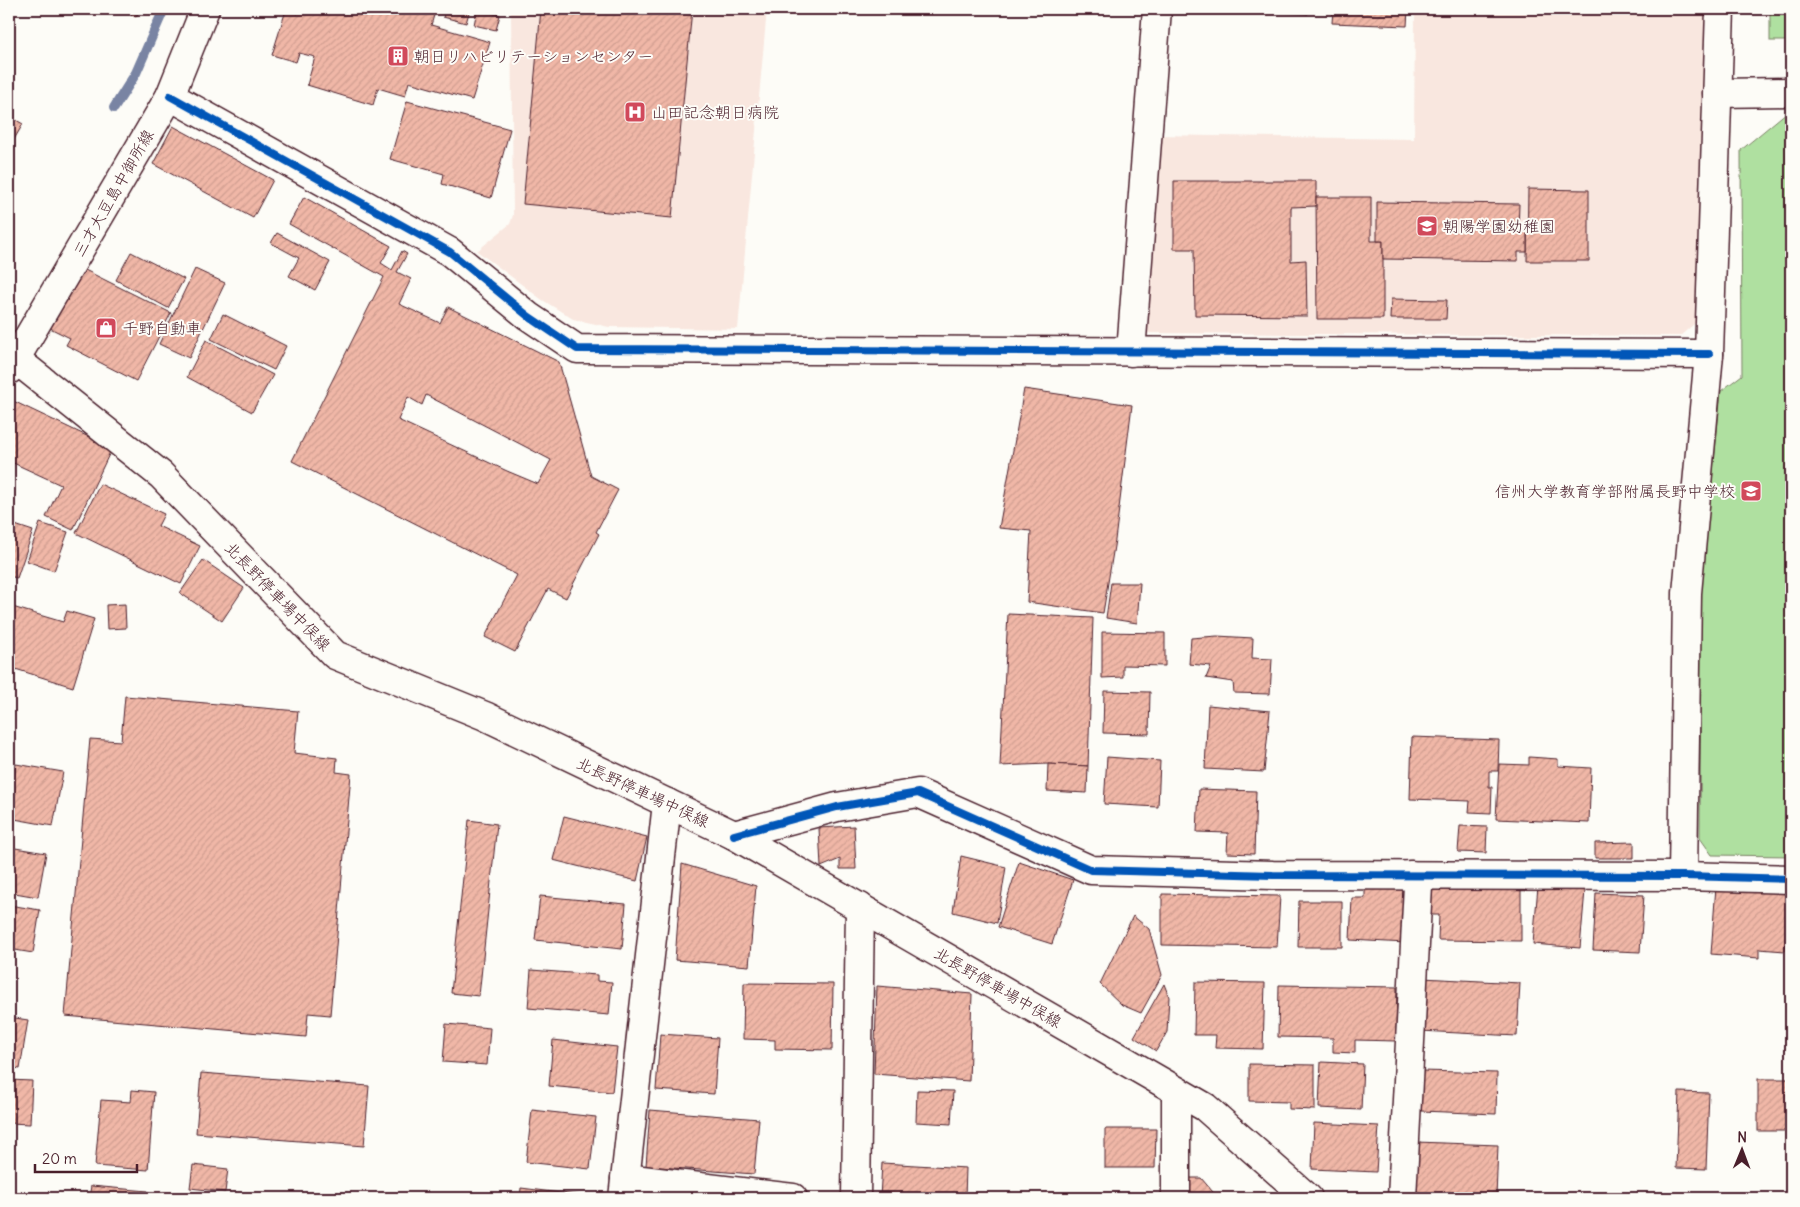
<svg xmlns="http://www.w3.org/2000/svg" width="1800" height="1207" font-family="Delius,'Klee One',sans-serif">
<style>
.built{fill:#f9e7df}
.garden{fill:#afe0a0;stroke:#7c8066}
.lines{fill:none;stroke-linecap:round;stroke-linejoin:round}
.stream{stroke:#7984a3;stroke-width:10}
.building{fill:url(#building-hatch);stroke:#4a1f2b;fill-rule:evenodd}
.minor-casing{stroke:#4a1f2b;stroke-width:31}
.major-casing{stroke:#4a1f2b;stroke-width:31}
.minor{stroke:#fdfcf7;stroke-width:28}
.major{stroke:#fdfcf7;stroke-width:28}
.cycleway-casing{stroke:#fdfcf7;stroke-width:11}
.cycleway{stroke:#0057b8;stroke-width:8}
.labels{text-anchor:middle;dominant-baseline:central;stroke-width:4;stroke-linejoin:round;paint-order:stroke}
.poi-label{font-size:16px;fill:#4a1f2b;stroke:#fdfcf7;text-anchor:start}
.street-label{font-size:16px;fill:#4a1f2b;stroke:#fdfcf7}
</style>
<defs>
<pattern id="building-hatch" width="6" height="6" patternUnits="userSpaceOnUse" patternTransform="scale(1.25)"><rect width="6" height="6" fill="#f0b7a7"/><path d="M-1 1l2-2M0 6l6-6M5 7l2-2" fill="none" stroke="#cf9d90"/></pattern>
</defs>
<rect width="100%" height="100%" fill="#fdfcf7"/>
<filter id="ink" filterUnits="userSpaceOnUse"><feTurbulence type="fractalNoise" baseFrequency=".02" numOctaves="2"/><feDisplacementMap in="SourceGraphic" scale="10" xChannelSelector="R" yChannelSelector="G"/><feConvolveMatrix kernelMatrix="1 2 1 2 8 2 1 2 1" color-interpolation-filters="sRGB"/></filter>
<g filter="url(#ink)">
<g class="built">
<polygon points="511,9 767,9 738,329 609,327 573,319 541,299 477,251 510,224 513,215"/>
<polygon points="1415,9 1707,9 1708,312 1680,336 1136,333 1154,135 1414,139"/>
</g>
<g class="garden">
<rect x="1770" y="9" width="21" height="32"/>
<polygon points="1786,101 1791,101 1791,856 1712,855 1700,838 1701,591 1721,391 1742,375 1741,150 1787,112"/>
</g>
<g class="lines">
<polyline class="stream" points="114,108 136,73 164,9"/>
</g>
<g class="building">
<polygon points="121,9 140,9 136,17"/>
<polygon points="300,9 436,9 431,25 490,42 472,100 409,82 405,96 378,88 373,105 307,85 315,57 299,53 296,62 272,55 286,10 298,14"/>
<polygon points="446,9 470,9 466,23 443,17"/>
<polygon points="541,9 692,9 672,218 523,204"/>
<polygon points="1280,9 1309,9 1308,14 1280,12"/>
<polygon points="1333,9 1408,9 1407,26 1332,23"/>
<polygon points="477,10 500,15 496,30 474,25"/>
<polygon points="407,101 510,129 491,198 442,184 444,174 390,159"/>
<polygon points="9,116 23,124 9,148"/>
<polygon points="173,126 273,180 253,218 153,164"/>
<polygon points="1174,181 1316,181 1316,206 1291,207 1291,261 1306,260 1307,316 1195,315 1194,249 1174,249"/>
<polygon points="1528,189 1589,190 1589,261 1527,261"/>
<path d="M304,197L391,246L381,263L392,270L402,251L407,254L397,272L411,279L399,304L440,323L448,307L559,362L591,476L618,490L596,532L599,534L566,598L548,589L515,652L485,637L517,575L292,461L384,277L289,224ZM426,395L551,460L538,484L507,471L398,420L408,397L422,405Z"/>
<polygon points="1316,197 1371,197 1371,241 1383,241 1383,319 1317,319"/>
<polygon points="1377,202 1519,204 1518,231 1527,231 1527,252 1518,252 1518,261 1383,259 1383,241 1377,241"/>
<polygon points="277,233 330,262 315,290 289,276 299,258 271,243"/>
<polygon points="131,252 184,279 168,308 116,280"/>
<polygon points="77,266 171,313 136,381 66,345 70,338 46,326"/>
<polygon points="195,269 225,283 189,358 159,344"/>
<polygon points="1391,299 1447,300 1446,319 1390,319"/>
<polygon points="223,314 286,346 274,370 211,339"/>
<polygon points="206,340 273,375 252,412 187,377"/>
<polygon points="1024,389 1132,405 1115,540 1103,613 1027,602 1031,531 999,528"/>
<polygon points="9,399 112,448 73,530 46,517 61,485 9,461"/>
<polygon points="100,484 164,514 158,526 200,546 181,584 76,533"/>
<polygon points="9,523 33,531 17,578 9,576"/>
<polygon points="40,523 68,532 54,571 27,561"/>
<polygon points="203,560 244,588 222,621 180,593"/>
<polygon points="1111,583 1140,583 1137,623 1106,618"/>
<polygon points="125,604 126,628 107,629 106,605"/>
<polygon points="9,606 63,622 67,611 94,619 73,687 9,667"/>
<polygon points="1008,614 1093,618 1088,766 1048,764 1000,766"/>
<polygon points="1102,632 1165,633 1165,666 1123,665 1123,677 1102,678"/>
<polygon points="1217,636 1253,638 1252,658 1272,659 1270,694 1234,693 1233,682 1206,678 1211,666 1189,664 1191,638"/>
<polygon points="1104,691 1150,692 1149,734 1103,733"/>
<polygon points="125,696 298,711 294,753 337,758 336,772 351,774 330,1015 308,1013 306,1037 65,1016 90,739 121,741"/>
<polygon points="1208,705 1270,711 1264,772 1205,769"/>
<polygon points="1412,737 1499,740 1498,771 1489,771 1489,787 1492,787 1491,813 1469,812 1470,801 1410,799"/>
<polygon points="1107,757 1160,761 1158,807 1104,804"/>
<polygon points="1529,757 1558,759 1558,766 1591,768 1589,823 1496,819 1499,764 1529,765"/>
<polygon points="16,764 63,772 53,826 9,818 9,803"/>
<polygon points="1048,764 1088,766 1087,793 1047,791"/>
<polygon points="1199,789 1256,791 1254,854 1227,853 1228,833 1197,832"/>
<polygon points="564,816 647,837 637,881 553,860"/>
<polygon points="469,820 497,824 479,996 451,993"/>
<polygon points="854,826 856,869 840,869 840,859 821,867 819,828"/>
<polygon points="1460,826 1487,827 1486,853 1458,852"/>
<polygon points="1634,842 1634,858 1595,858 1595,843"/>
<polygon points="9,847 46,853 38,897 9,892"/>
<polygon points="961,856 1006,867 997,923 953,912"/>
<polygon points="1019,862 1073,880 1052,944 998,927"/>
<polygon points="682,864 756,886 749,966 675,960"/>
<polygon points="1365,883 1408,885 1406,943 1350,940 1352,898 1365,898"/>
<polygon points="1429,885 1521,886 1521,941 1438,940 1439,915 1429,915"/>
<polygon points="1538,886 1585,890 1580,948 1533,944"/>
<polygon points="1716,886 1790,892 1785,951 1759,949 1759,958 1711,954"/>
<polygon points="1596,893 1644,895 1640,952 1593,950"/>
<polygon points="1162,894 1280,896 1277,947 1162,945"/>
<polygon points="540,896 626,904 622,949 535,940"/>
<polygon points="1299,901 1342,901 1342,947 1298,947"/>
<polygon points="9,905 40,910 33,953 9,949"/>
<polygon points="1133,916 1149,929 1162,975 1141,1013 1122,1005 1100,984"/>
<polygon points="531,970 597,975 597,981 612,982 609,1015 528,1008"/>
<polygon points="1422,978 1520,983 1517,1036 1420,1031"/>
<polygon points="1195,982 1265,983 1263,1049 1215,1048 1216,1035 1194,1035"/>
<polygon points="744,983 833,984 832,1050 775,1049 775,1040 743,1039"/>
<polygon points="1164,984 1169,997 1167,1032 1156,1051 1134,1037"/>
<polygon points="1279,985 1397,987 1396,1041 1355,1040 1355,1053 1333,1052 1333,1038 1278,1037"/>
<polygon points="877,986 972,994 969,1081 874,1074"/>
<polygon points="9,1017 28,1020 20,1069 9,1067"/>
<polygon points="446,1024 490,1028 487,1065 443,1062"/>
<polygon points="660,1034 718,1038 714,1094 656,1090"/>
<polygon points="553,1040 617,1047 612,1092 549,1086"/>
<polygon points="1321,1062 1363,1064 1361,1110 1319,1108"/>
<polygon points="1249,1064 1315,1065 1315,1110 1289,1109 1289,1102 1249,1101"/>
<polygon points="1422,1071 1497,1073 1496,1114 1421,1111"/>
<polygon points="201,1073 369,1086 364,1146 196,1133"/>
<rect x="1758" y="1079" width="33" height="52"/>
<polygon points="9,1080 32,1081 30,1124 9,1123"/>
<polygon points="132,1090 154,1092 148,1170 95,1166 101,1100 131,1102"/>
<polygon points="917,1090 953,1091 951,1124 916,1122"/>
<polygon points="1679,1092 1709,1093 1706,1169 1676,1168"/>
<polygon points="532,1110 596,1117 590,1169 526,1162"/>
<polygon points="650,1110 759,1119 754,1174 646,1166"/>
<polygon points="1314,1123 1379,1126 1376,1172 1312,1169"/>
<polygon points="1105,1129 1156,1129 1155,1168 1105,1168"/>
<polygon points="1416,1142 1498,1145 1496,1198 1414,1197"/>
<polygon points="882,1163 966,1168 965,1198 880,1198"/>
<polygon points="193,1165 228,1169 225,1192 190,1188"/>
<polygon points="1190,1178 1201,1178 1218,1198 1190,1198"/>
<polygon points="91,1186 148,1191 147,1198 89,1198"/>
<polygon points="521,1188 600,1198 520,1198"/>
<polygon points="1676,1194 1726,1196 1726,1198 1676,1198"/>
<polygon points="1738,1196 1782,1198 1738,1198"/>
</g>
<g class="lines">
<g class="minor-casing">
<g id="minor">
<polyline points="1717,93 1791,92"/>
<polyline points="170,96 450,252 528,316 577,349 1709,354"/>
<polyline points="1131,352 1157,9"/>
<polyline points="734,835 837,807 918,793 1091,870 1273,875 1683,876 1791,879"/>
<polyline points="1683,876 1687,593 1709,354 1720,9"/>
<polyline points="625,1178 793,1198"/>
<polyline points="623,1198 667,803"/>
<polyline points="856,1198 860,907"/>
<polyline points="1176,1198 1176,1091"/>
<polyline points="1402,1198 1418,885 1410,875"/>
</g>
</g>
<g class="major-casing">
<g id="major">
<polyline points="9,354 161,475 335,655 485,716 734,835 1205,1107 1308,1198"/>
<polyline points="9,370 170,96 205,9"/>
</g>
</g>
<use href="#minor" class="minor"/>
<use href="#major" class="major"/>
<g class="cycleway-casing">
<g id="cycleway">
<polyline points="170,96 450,252 528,316 577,349 1709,354"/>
<polyline points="734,835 837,807 918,793 1091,870 1273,875 1683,876 1791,879"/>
</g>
</g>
<use href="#cycleway" class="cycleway"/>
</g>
</g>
<defs>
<g id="building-square" transform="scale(1.125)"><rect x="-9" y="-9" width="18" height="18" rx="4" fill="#d1495b" stroke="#fdfcf7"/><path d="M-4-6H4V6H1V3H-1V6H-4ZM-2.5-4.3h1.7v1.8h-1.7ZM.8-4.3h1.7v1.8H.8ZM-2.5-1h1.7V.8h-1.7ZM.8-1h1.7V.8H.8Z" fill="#fff"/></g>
<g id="hospital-square" transform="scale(1.125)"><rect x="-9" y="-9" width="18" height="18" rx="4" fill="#d1495b" stroke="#fdfcf7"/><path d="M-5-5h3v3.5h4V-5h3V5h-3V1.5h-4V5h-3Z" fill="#fff"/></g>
<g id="school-square" transform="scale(1.125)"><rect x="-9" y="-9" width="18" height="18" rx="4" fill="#d1495b" stroke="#fdfcf7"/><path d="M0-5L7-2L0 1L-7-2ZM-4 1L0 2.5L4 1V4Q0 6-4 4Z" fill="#fff"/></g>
<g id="shop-square" transform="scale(1.125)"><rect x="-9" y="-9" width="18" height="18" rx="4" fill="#d1495b" stroke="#fdfcf7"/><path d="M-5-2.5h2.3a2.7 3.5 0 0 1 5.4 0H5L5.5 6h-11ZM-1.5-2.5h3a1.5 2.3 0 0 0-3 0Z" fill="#fff"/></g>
</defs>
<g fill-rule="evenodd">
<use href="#building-square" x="398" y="56"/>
<use href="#hospital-square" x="635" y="112"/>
<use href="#school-square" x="1427" y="226"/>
<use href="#shop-square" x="106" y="328"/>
<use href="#school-square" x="1751" y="491"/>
</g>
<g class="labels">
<g class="poi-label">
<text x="414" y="56">朝日リハビリテーションセンター</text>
<text x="651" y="112">山田記念朝日病院</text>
<text x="1443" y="226">朝陽学園幼稚園</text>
<text x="122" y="328">千野自動車</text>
<text x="1735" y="491" text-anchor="end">信州大学教育学部附属長野中学校</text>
</g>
<g class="street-label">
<text transform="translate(113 193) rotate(-60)">三才大豆島中御所線</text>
<text transform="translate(278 596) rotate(46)">北長野停車場中俣線</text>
<text transform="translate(643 792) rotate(25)">北長野停車場中俣線</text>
<text transform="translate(998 987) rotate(30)">北長野停車場中俣線</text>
</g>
</g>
<rect width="1800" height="1207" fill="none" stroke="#fdfcf7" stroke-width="30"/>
<rect x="15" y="15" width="1770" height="1177" fill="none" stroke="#4a1f2b" stroke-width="2" filter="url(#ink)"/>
<g transform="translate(1742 1150) rotate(1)" stroke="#fdfcf7" stroke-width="4" paint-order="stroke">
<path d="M0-4L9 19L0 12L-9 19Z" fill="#4a1f2b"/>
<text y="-8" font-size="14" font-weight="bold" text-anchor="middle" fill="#4a1f2b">N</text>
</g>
<path d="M35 1164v8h102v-8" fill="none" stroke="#4a1f2b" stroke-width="2.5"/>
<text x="42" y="1164" font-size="15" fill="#4a1f2b" stroke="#fdfcf7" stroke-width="4" paint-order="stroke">20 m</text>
</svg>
